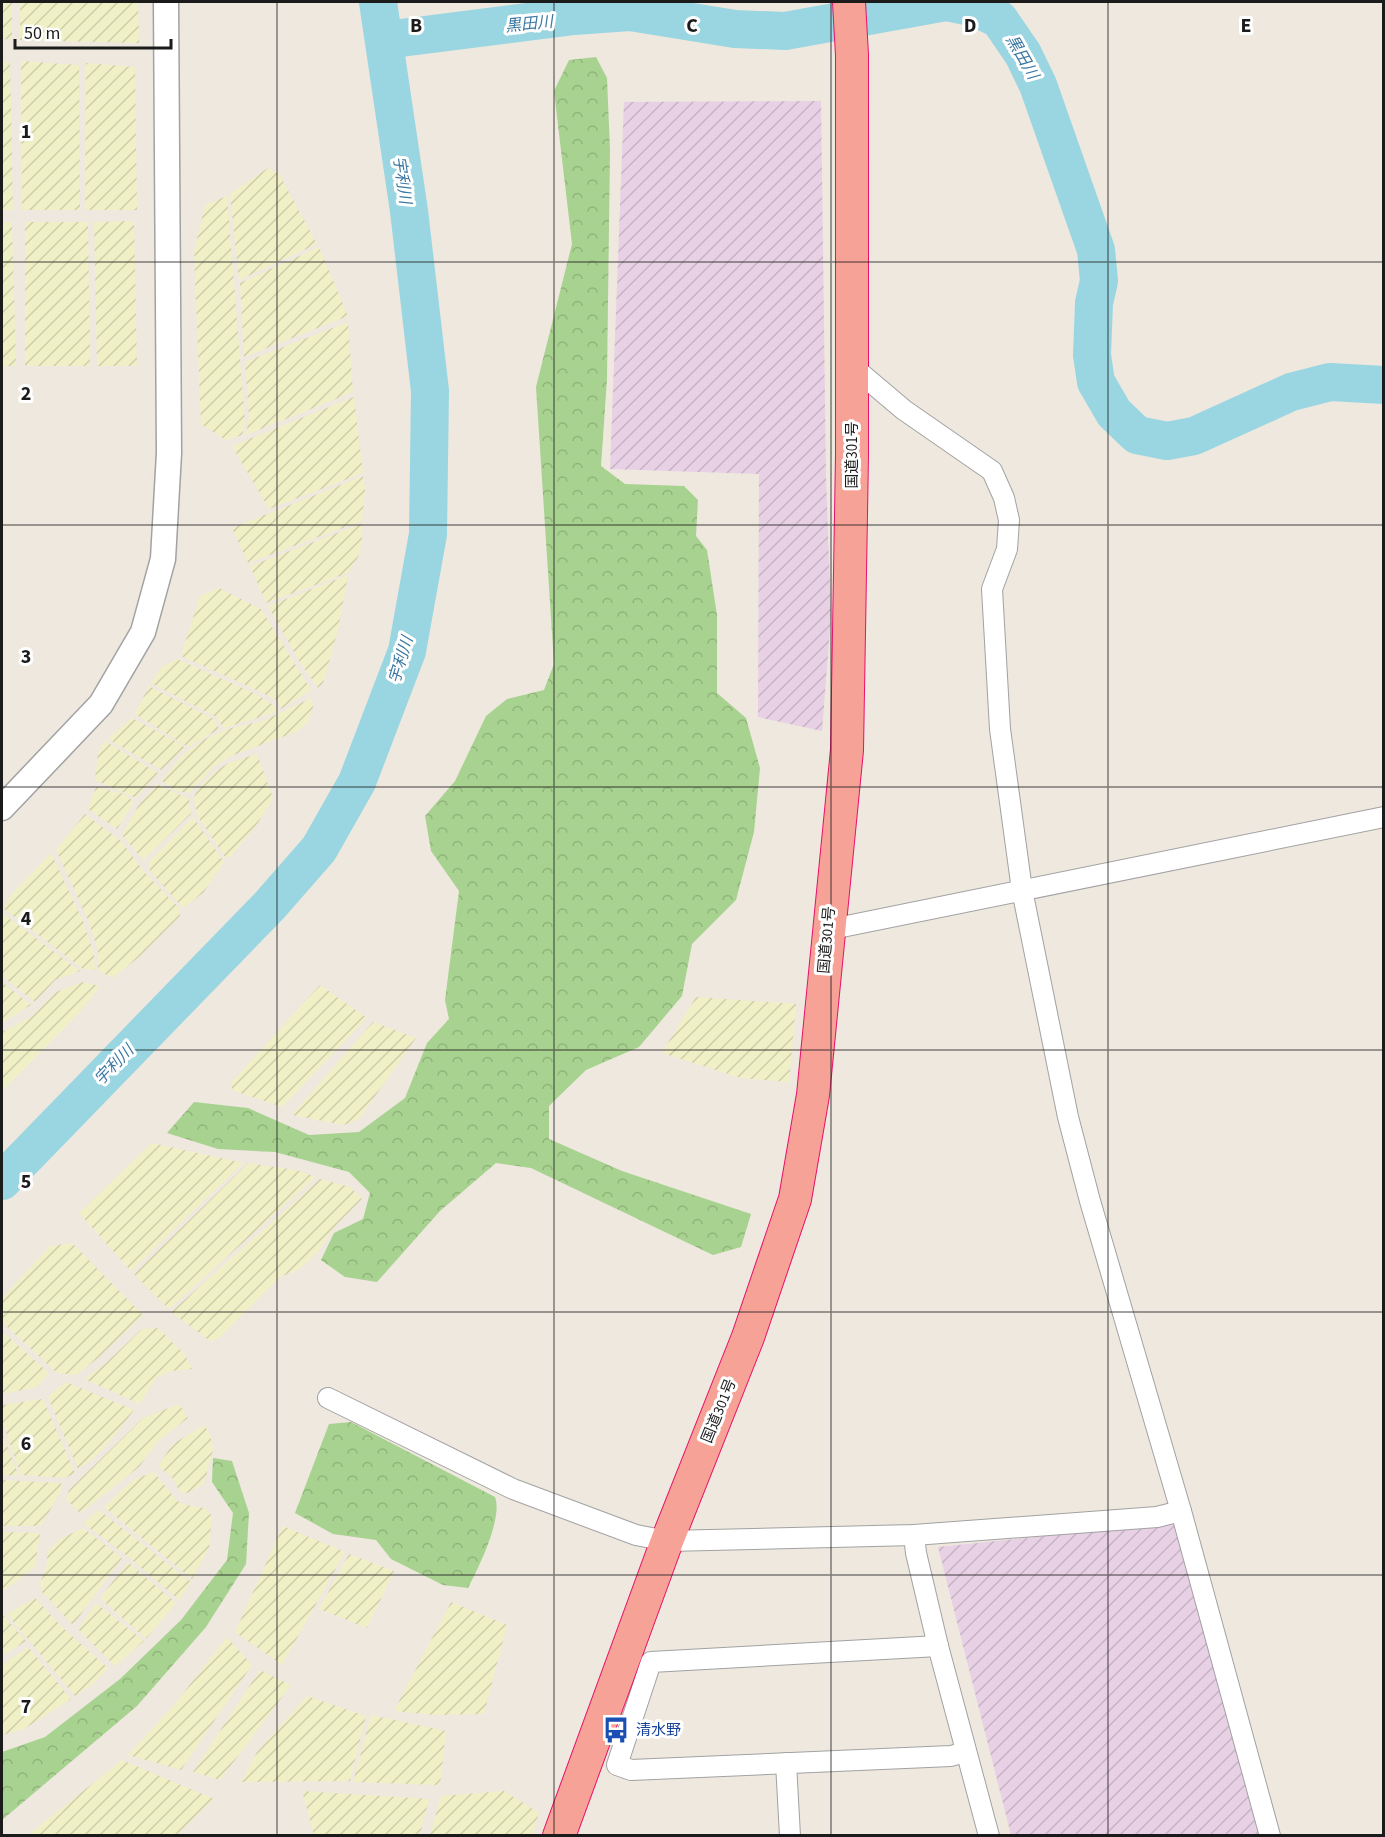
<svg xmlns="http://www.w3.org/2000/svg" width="1385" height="1837" font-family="'Source Sans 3','Noto Sans JP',sans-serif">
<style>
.industrial{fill:url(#industrial-furrows)}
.farmland{fill:url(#farmland-furrows)}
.forest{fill:url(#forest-crowns)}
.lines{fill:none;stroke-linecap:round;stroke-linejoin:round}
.river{stroke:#9ad6e1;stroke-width:38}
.minor-casing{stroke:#a2a2a2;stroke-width:22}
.tertiary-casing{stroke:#a2a2a2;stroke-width:27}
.trunk-casing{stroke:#e7116a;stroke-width:34}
.minor{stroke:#fff;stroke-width:20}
.tertiary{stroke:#fff;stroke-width:24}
.trunk{stroke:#f7a297;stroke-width:32}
.grid{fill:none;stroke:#1b1b1b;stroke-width:1.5;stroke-opacity:0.55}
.labels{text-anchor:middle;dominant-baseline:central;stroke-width:6;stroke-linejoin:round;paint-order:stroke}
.street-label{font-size:15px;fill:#1b1b1b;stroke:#fff}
.transit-label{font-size:15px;fill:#164399;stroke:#fff;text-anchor:start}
.water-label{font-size:16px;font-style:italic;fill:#3a77a3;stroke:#fff}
.grid-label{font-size:20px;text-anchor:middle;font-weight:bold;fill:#1b1b1b;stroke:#fff;stroke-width:6;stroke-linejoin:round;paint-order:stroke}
</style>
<defs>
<pattern id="industrial-furrows" width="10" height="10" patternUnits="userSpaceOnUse" patternTransform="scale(1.5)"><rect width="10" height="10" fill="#e8d0e5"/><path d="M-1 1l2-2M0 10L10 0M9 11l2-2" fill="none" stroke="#c6b2c4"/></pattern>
<pattern id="farmland-furrows" width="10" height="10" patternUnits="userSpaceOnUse" patternTransform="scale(1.5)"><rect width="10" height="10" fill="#f0f0c7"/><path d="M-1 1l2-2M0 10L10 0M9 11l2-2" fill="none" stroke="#cdcdaa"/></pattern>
<pattern id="forest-crowns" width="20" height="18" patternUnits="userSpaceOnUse" patternTransform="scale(1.5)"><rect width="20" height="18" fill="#a8d28f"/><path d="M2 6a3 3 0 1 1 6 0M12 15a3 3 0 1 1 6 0" fill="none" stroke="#90b47b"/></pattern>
</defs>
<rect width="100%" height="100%" fill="#eee8df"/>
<g class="industrial">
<polygon points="821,101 826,476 831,616 822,731 758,717 759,474 610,469 624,102"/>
<polygon points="1179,1522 1263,1835 1011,1835 938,1547"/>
</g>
<g class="farmland">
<rect x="2" y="2" width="10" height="37"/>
<polygon points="20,2 138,2 139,43 20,40"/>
<polygon points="21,61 79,65 80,210 22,210"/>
<polygon points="2,62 10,62 13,210 2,210"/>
<polygon points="86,63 135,67 137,210 85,210"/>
<polygon points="268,168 279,174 317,244 239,280 230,194"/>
<polygon points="227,196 245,421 242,435 226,440 201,424 194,252 205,205"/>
<polygon points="134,221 137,366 97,366 94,222"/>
<polygon points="2,222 12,222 16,366 2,366"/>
<polygon points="25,222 88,222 90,366 25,366"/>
<polygon points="319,247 348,316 244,357 240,283"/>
<polygon points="348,322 353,392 246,435 249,417 245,362"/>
<polygon points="354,397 363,473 269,509 232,446"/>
<polygon points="363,476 365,489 362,521 248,563 232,528"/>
<polygon points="361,524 362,540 358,557 348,573 266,603 250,566"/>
<polygon points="348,575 338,630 323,683 318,688 298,659 268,606"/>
<polygon points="219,588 261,609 311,690 281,709 277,700 252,688 181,656 200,596"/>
<polygon points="177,659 254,693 275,706 277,712 224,728 216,717 151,683 162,667"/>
<polygon points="149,686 214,719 219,729 188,747 135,714"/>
<polygon points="311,698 313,707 307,723 298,731 231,756 215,766 189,793 176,791 162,781 181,756 203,740 227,729 263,721"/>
<polygon points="132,718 179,743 185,748 161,770 108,739"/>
<polygon points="105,741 158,773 136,798 95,780 98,753"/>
<polygon points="257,754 273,798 258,823 230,857 225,857 197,815 194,798 197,790 211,775 228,763"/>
<polygon points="157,784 189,799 191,814 143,860 122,835 138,806"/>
<polygon points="96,787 124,794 134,802 117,829 88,809"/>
<polygon points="85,814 121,841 146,874 180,909 180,916 138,958 112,978 98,970 98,950 88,920 56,850"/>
<polygon points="193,817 224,862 203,893 183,908 150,871 148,863"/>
<polygon points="51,853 83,921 94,954 95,970 83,969 3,908 11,895"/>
<polygon points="2,913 80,971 55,980 35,1002 2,976"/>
<polygon points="2,982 31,1005 2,1023"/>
<polygon points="83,982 100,986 81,1011 2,1091 2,1032 32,1016 56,992"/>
<polygon points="320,985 367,1018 282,1107 232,1090 231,1083"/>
<polygon points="696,997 796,1004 789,1082 741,1078 662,1053"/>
<polygon points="373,1022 416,1038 359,1119 344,1125 292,1115"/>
<polygon points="152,1143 243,1163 131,1271 79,1213"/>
<polygon points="248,1163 296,1170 316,1177 169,1309 134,1274"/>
<polygon points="320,1179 350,1187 362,1199 337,1224 316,1254 299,1269 280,1277 219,1338 210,1341 171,1312"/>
<polygon points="72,1243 143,1315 98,1358 76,1375 57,1373 2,1322 2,1298 50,1246"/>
<polygon points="158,1328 185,1355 192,1369 171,1371 156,1378 140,1404 84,1379 104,1365 142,1329"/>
<polygon points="2,1331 49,1373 37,1387 2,1394"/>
<polygon points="66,1382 134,1410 113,1438 92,1460 78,1469 48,1397"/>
<polygon points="43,1399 75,1473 65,1478 21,1475 2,1421 2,1405"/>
<polygon points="179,1404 188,1418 158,1441 139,1467 80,1513 66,1499 69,1490 143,1418"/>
<polygon points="204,1425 210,1434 213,1450 204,1484 187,1493 180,1492 172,1477 158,1466 173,1444"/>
<polygon points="2,1433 19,1476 2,1475"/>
<polygon points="154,1472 177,1501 186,1505 204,1508 212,1516 209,1548 192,1579 104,1507 133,1480"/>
<polygon points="2,1480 61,1483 61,1491 41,1526 2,1526"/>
<polygon points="99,1510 191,1582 179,1600 131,1559 83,1523"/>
<polygon points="283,1526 345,1552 282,1665 235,1632"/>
<polygon points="83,1528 122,1558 73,1625 42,1592 40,1583 46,1569 48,1551 60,1539"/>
<polygon points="2,1532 40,1533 35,1567 2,1592"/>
<polygon points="349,1554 394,1571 367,1628 319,1609"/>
<polygon points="128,1562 176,1603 146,1639 100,1598"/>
<polygon points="35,1598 64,1629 108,1668 92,1685 75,1696 7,1614"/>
<polygon points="451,1602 507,1625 484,1714 434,1715 394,1711"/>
<polygon points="96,1603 144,1641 115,1666 78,1629"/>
<polygon points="4,1616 26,1641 2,1656 2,1617"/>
<polygon points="227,1637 252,1665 181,1770 128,1755 174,1705"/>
<polygon points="28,1647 71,1699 24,1729 2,1735 2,1665"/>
<polygon points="260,1670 291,1685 220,1780 193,1772"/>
<polygon points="307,1696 366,1716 350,1781 241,1782 257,1752"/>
<polygon points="371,1715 446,1731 440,1785 353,1782"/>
<polygon points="122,1760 214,1799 177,1835 28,1835"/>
<polygon points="302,1791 429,1799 420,1835 314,1835"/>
<polygon points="504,1791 539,1813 532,1835 430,1835 441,1796"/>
</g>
<g class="forest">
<polygon points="596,57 607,78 610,150 607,379 601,466 625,484 684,486 698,500 696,536 707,550 717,615 717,693 746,718 760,768 754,832 736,900 692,944 682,996 639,1047 586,1070 549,1106 549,1139 622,1171 751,1214 741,1247 713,1255 531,1168 496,1163 440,1211 377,1282 345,1277 321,1260 334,1233 363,1219 370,1193 349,1172 275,1152 218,1149 167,1133 194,1102 248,1108 309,1135 359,1132 405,1098 427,1043 449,1019 445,1000 459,891 431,851 425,816 455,781 486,716 507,699 544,690 554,664 536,387 572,244 554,91 569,60"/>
<path d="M351,1422L495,1497C503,1518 479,1567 468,1588L443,1585L391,1559L376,1540L333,1534L295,1513L329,1424Z"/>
<polygon points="213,1458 232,1461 249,1513 246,1564 206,1627 137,1706 2,1820 2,1752 45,1737 120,1679 181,1620 227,1560 233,1513 212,1482"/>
</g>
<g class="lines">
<g class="river">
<polyline points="385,40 574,16 630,12 735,29 785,31 946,2 975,8 999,19 1023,54 1038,85 1096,250 1099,281 1094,303 1092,355 1096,382 1114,413 1137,435 1167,441 1194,436 1291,392 1330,382 1384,385"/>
<polyline points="2,1181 270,905 319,849 357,782 407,651 428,534 430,391 409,211 378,2"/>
</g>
<g class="minor-casing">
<g id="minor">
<polyline points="852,370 859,372 904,410 992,471 1004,498 1009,520 1007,549 992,589 1000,729 1022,890 1068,1117 1090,1201 1181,1511 1270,1836"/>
<polyline points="827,930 1384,817"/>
<polyline points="328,1398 513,1489 636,1535 667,1541 914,1535 1157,1517 1181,1511"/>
<polyline points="914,1535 916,1553 938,1646 989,1836"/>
<polyline points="938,1646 651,1662 617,1765 631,1770 951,1756 965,1752"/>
<polyline points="786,1763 790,1836"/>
</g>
</g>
<g class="tertiary-casing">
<polyline id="tertiary" points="2,808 101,704 143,632 163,559 169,453 166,2"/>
</g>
<g class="trunk-casing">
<polyline id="trunk" points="559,1836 667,1541 748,1337 795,1199 813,1095 847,750 852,455 852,55 849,2"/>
</g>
<use href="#minor" class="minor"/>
<use href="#tertiary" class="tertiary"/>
<use href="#trunk" class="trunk"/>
</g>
<path class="grid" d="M277,2V1836M554,2V1836M831,2V1836M1108,2V1836M2,262H1384M2,525H1384M2,787H1384M2,1050H1384M2,1312H1384M2,1575H1384"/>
<defs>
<g id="bus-bare" transform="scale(2.07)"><path d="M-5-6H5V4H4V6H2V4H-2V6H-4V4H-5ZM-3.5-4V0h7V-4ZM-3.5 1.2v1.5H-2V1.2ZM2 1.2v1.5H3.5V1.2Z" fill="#1a4fb4" stroke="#fff" stroke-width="2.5" paint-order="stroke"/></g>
</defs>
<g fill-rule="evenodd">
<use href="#bus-bare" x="616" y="1730"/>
</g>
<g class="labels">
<g class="street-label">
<text transform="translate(852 455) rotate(-90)">国道301号</text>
<text transform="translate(827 940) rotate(-85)">国道301号</text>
<text transform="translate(719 1411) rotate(-68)">国道301号</text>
</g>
<g class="transit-label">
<text x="636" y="1730">清水野</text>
</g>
<g class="water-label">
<text transform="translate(529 24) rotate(-6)">黒田川</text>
<text transform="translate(1022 57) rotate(60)">黒田川</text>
<text transform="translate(402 180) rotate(82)">宇利川</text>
<text transform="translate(401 660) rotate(-73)">宇利川</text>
<text transform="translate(114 1065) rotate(-46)">宇利川</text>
</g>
</g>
<g class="grid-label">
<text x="416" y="32">B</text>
<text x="692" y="32">C</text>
<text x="970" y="32">D</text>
<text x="1246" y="32">E</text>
<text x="26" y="138">1</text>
<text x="26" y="400">2</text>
<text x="26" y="663">3</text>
<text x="26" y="925">4</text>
<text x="26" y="1188">5</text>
<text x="26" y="1450">6</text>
<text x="26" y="1713">7</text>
</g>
<rect width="1385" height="1837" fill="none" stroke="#1b1b1b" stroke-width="6"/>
<path d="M15 39v9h156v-9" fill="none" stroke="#1b1b1b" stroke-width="3"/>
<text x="24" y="39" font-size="18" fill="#1b1b1b" stroke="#ffffff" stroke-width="4.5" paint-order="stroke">50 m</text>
</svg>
